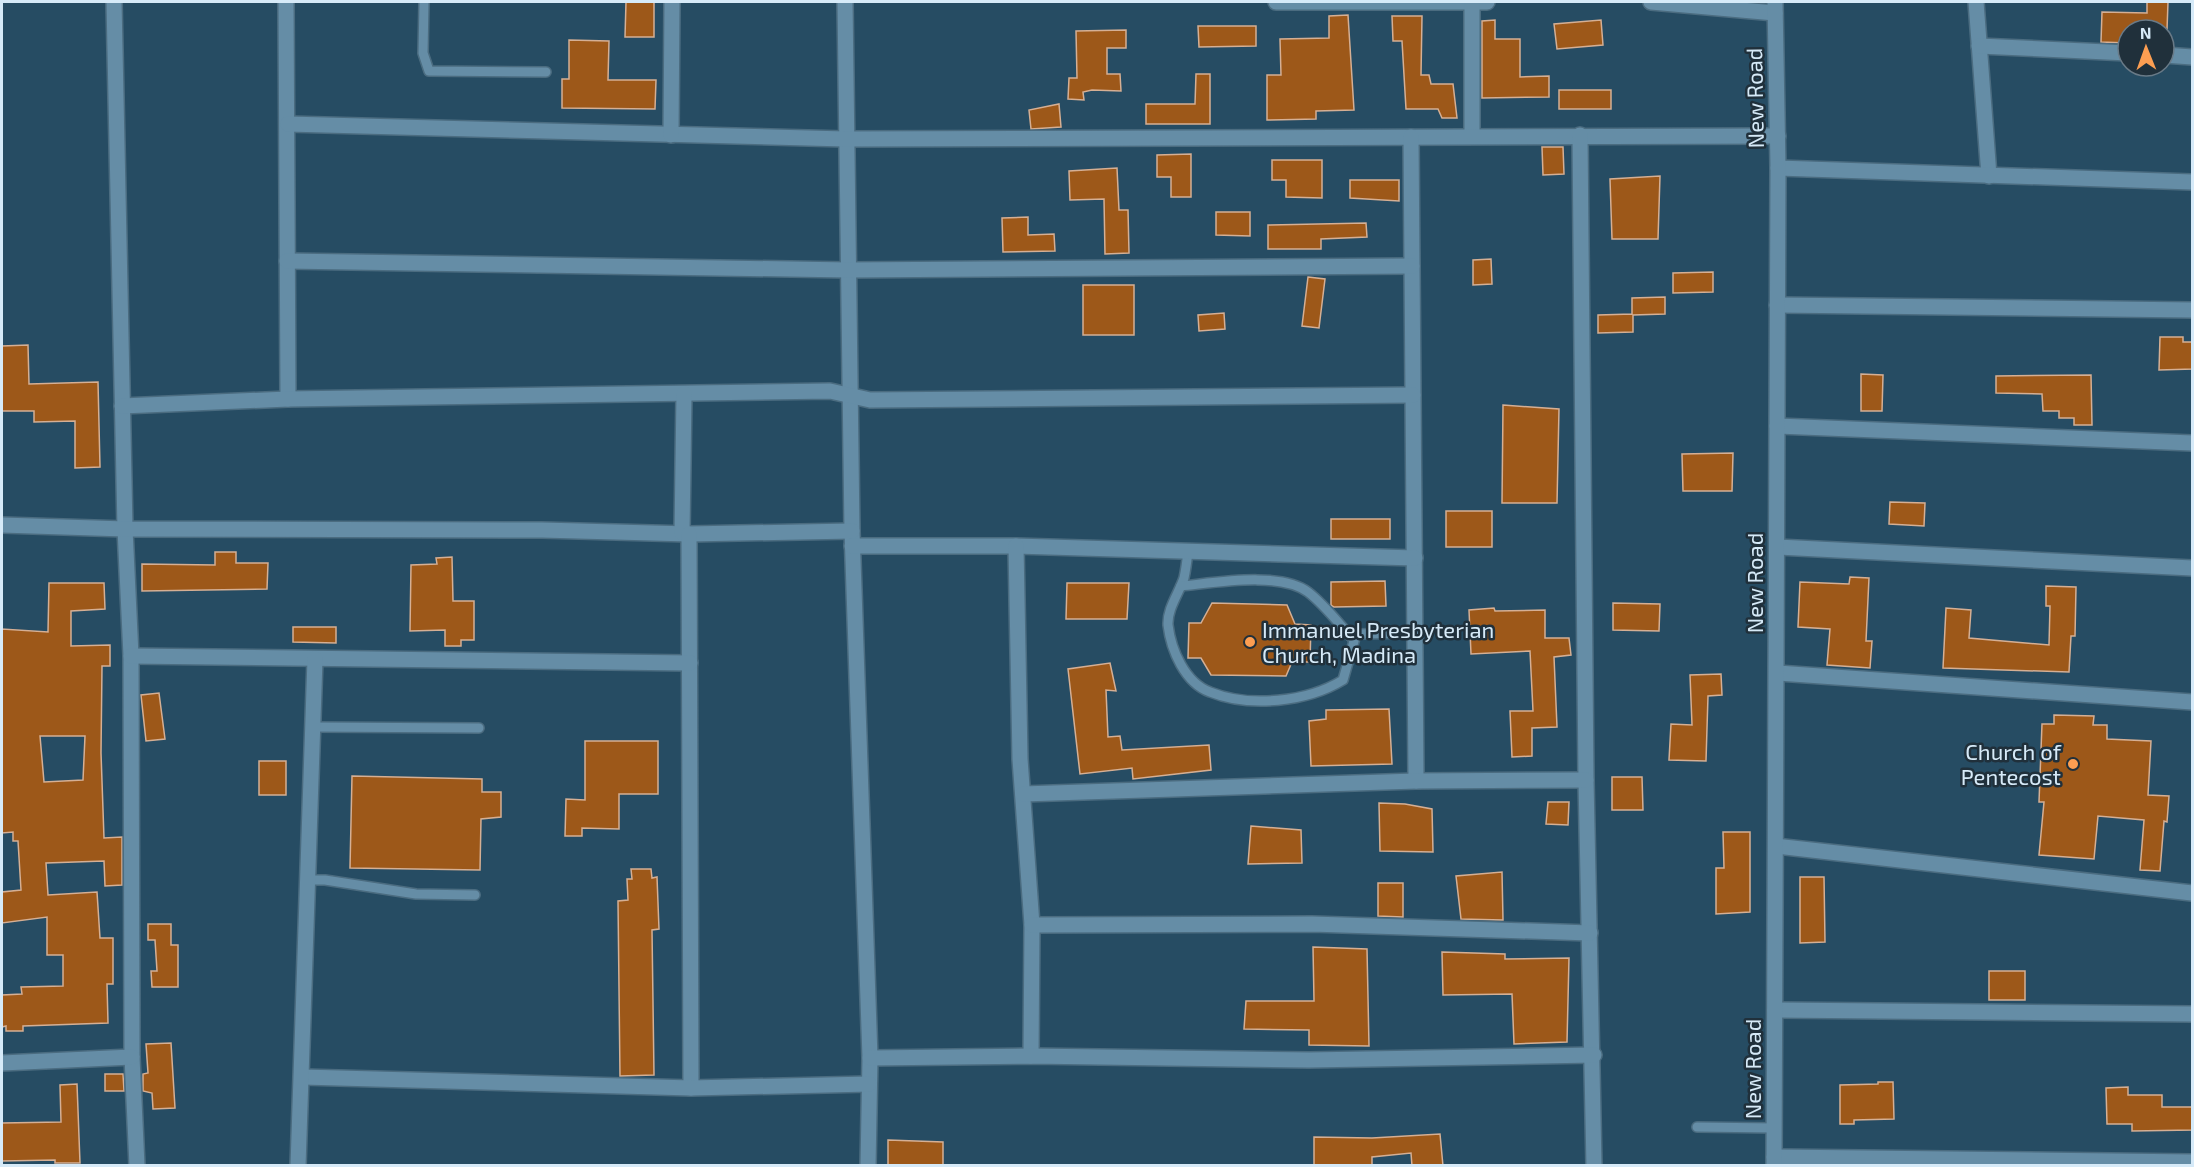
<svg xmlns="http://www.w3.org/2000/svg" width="2194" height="1167" font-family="'Exo 2',sans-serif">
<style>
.building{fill:#9d5819;stroke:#d5af94;stroke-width:1.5;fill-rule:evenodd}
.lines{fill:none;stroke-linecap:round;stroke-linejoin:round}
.lane-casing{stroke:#4b6c80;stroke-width:12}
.street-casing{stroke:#4b6c80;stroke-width:18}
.secondary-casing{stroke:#4b6c80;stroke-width:18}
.lane{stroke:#658da6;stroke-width:9}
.street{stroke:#658da6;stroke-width:15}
.secondary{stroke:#658da6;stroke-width:15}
.poi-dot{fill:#fc9e52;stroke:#20303b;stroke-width:2}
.labels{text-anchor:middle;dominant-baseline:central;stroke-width:5;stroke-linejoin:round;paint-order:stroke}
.street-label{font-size:22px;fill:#d6eaf8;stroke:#20303b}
.poi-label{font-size:22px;fill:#d6eaf8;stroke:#20303b;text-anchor:start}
</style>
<rect width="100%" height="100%" fill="#264c63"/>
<g class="building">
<polygon points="626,2 654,2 654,37 625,37"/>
<polygon points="2147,2 2168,2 2167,30 2128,30 2128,43 2101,42 2102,12 2147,13"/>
<polygon points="1348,15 1354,110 1316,111 1316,119 1267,120 1267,75 1281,75 1280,39 1329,38 1329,16"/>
<polygon points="1392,16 1422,16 1421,75 1429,75 1431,84 1453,84 1457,118 1442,118 1438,109 1406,109 1402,41 1393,41"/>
<polygon points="1495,20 1495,39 1520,39 1520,77 1549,76 1549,97 1482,98 1482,21"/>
<polygon points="1601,20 1603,45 1557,49 1554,24"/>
<polygon points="1198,26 1256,26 1256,46 1199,47"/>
<polygon points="1126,30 1126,48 1107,48 1107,74 1120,74 1121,91 1092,90 1083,92 1084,100 1068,99 1069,78 1077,78 1076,31"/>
<polygon points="569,40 609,41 608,80 656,80 655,109 562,108 562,79 569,79"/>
<polygon points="1196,74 1210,74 1210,124 1146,124 1146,104 1195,104"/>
<rect x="1559" y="90" width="52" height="19"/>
<polygon points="1059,104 1061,127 1031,129 1029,110"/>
<polygon points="1542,147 1563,147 1564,174 1543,175"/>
<polygon points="1191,154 1191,197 1171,197 1171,177 1157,177 1157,155"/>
<polygon points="1272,160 1322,160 1322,198 1286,197 1286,180 1272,180"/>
<polygon points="1117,168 1119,210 1128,210 1129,253 1105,254 1104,199 1070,200 1069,171"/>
<polygon points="1660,176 1658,239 1612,239 1610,179"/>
<polygon points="1350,180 1399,180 1399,201 1350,198"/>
<polygon points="1216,212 1250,212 1250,236 1216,235"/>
<polygon points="1028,217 1028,235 1054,234 1055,251 1003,252 1002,218"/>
<polygon points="1366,223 1367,237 1321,239 1321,249 1268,249 1268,225"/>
<polygon points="1491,259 1492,284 1473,285 1473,260"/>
<polygon points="1713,272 1713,292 1673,293 1673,273"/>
<polygon points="1308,277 1325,279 1319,328 1302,326"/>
<rect x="1083" y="285" width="51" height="50"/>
<polygon points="1665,297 1665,314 1633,315 1633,332 1598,333 1598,315 1632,314 1632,298"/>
<polygon points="1224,313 1225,329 1199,331 1198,315"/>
<polygon points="2160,337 2183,337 2183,342 2193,342 2193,369 2159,370"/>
<polygon points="28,345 29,384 98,382 100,467 75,468 75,421 34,422 34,411 2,411 2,346"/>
<polygon points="1861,374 1883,375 1882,411 1861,411"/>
<polygon points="2091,375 2092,425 2074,425 2074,418 2059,418 2059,411 2043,411 2042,394 1996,393 1996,376"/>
<polygon points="1503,405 1559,409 1557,503 1502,503"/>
<polygon points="1733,453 1732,491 1683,491 1682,454"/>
<polygon points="1890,502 1925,503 1924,526 1889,524"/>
<rect x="1446" y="511" width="46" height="36"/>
<rect x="1331" y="519" width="59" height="20"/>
<polygon points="215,552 236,552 236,563 268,563 267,589 142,591 142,564 215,565"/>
<polygon points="452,557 453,601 474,601 474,640 461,640 461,646 445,646 445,630 410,631 411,565 437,564 436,558"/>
<polygon points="1850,577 1869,578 1866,641 1872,641 1870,668 1827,665 1830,629 1798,627 1800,582 1849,584"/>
<polygon points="1385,581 1386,606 1334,607 1331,605 1331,582"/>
<path d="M49,583H104L105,609L71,611V646L110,645V666H102L101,753L104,838L122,837V885L105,886L104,861L46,863L48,895L97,892L100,938H113V984H107L108,1023L23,1026V1031H6V1026L2,1027V995L22,994L21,987L63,986V955H47V917L2,923V892L21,890L18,841H13V832L2,833V629L48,632ZM40,736H85L83,780L44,782Z"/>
<polygon points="1067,583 1129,583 1127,619 1066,619"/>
<polygon points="2046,586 2076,587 2075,636 2071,636 2069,672 1943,668 1946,608 1971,610 1969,638 2049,645 2050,606 2046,606"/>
<polygon points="1212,603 1287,605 1295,624 1311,625 1310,662 1292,662 1286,676 1211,675 1201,658 1188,658 1189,623 1201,623"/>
<polygon points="1613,603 1660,604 1659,631 1613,630"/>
<polygon points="1494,608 1495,611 1545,610 1545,638 1569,638 1571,655 1554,657 1557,727 1532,728 1532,756 1512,757 1510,711 1533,711 1530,651 1471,654 1469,610"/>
<polygon points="293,627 336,627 336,643 293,642"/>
<polygon points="1110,663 1116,691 1106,690 1108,737 1120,736 1122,750 1209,745 1211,770 1133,779 1132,768 1080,774 1068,669"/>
<polygon points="1721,674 1722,695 1708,696 1706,761 1669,760 1671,724 1692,725 1690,675"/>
<polygon points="159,693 165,739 146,741 141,695"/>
<polygon points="1389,709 1392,764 1311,766 1309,721 1326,719 1326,710"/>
<polygon points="2054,715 2094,716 2093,725 2107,725 2107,739 2151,741 2148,795 2169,796 2167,822 2164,821 2160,871 2140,870 2144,820 2098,816 2094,859 2039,855 2044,802 2039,802 2042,724 2054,724"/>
<polygon points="585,741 658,741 658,794 619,794 619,829 582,828 582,836 565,836 566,799 585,800"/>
<rect x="259" y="761" width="27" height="34"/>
<polygon points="352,776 482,779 482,792 501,792 501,817 481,819 480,870 350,868"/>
<polygon points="1612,777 1642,777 1643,810 1612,810"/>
<polygon points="1548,802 1569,802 1568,825 1546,824"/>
<polygon points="1379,803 1405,804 1432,809 1433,852 1380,851"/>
<polygon points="1251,826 1301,830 1302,863 1248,864"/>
<polygon points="1723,832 1750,832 1750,912 1716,914 1716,868 1724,868"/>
<polygon points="631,869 651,869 652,878 657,877 659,929 652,930 654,1075 620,1076 618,901 628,900 627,879 632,879"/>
<polygon points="1502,872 1503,920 1461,919 1456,876"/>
<polygon points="1800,877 1824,877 1825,942 1800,943"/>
<polygon points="1378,883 1403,883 1403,917 1378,916"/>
<polygon points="148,924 171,924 171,945 178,945 178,987 152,987 151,971 157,971 155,940 148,940"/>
<polygon points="1313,947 1367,949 1369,1046 1309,1045 1309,1030 1244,1029 1246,1001 1314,1001"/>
<polygon points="1442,952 1505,954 1505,959 1569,958 1567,1042 1514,1044 1512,994 1443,995"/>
<rect x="1989" y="971" width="36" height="29"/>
<polygon points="171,1043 175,1108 153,1109 152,1093 143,1091 143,1074 148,1073 146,1044"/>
<polygon points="105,1074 123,1074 124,1091 105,1091"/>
<polygon points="1878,1082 1893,1082 1894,1119 1854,1120 1854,1124 1840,1124 1840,1085 1878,1084"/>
<polygon points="77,1084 80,1163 55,1163 55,1160 2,1161 2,1123 61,1122 60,1085"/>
<polygon points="2128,1087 2128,1095 2162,1095 2162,1107 2193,1107 2193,1130 2132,1131 2132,1124 2107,1124 2106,1088"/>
<polygon points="1440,1134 1443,1166 1412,1166 1411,1153 1372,1157 1372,1166 1314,1166 1314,1137 1372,1138"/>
<polygon points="888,1140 943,1142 943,1166 888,1166"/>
</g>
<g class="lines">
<g class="lane-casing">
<g id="lane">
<polyline points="424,2 423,53 429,71 546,72"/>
<path d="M1188,551C1187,560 1186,569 1184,578C1179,593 1167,609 1168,625C1171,650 1185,683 1210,692C1250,708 1307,702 1343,680L1356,634L1415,633"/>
<path d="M1181,586C1214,583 1280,571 1308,592C1325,605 1339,624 1353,639"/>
<polyline points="313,727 479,728"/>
<polyline points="310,880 325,880 416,894 475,895"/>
<polyline points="1697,1127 1774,1128"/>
</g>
</g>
<g class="street-casing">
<g id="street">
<polyline points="114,2 125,529 131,656 132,1057 137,1166"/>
<polyline points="286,2 288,399"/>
<polyline points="845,2 852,531 870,1058 868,1166"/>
<polyline points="1276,2 1487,2"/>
<polyline points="1472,2 1472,136"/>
<polyline points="1651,2 1775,13"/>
<polyline points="1976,2 1989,176"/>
<polyline points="1979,46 2128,53"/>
<polyline points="2164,55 2192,57"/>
<polyline points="288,124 845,139 1778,136"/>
<polyline points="671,135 672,2"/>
<polyline points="1580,135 1586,780 1594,1166"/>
<polyline points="1411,137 1416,781"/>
<polyline points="1778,168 2192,182"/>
<polyline points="287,261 848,270 1412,266"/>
<polyline points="1777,305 2192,310"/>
<polyline points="122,406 288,399 830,391 870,400 1413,395"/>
<polyline points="1777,426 2192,443"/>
<polyline points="2,525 125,529 542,530 689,534 852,531"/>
<polyline points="682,533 684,394"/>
<polyline points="689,534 691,1088"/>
<polyline points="852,546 1016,546 1415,558"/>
<polyline points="1016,546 1020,759 1032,925 1031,1056"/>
<polyline points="1777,547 2192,568"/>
<polyline points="131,656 690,663"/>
<polyline points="1777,673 2192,702"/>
<polyline points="1023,794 1416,781 1586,780"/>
<polyline points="1776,846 2192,893"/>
<polyline points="1032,925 1312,924 1590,933"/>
<polyline points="1775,1010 2192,1014"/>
<polyline points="870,1058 1031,1056 1309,1060 1594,1055"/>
<polyline points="2,1063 132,1057"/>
<polyline points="303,1077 691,1088 869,1084"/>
<polyline points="1774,1157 2192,1162"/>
<polyline points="298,1166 315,659"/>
</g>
</g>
<g class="secondary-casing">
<polyline id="secondary" points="1774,1166 1778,168 1775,2"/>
</g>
<use href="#lane" class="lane"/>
<use href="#street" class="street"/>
<use href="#secondary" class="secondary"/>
</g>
<g class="poi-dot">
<circle cx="1250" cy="642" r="6"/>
<circle cx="2073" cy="764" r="6"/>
</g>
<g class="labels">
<g class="street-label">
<text transform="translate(1754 98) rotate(-91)">New Road</text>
<text transform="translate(1754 583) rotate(-90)">New Road</text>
<text transform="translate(1752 1069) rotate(-90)">New Road</text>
</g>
<g class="poi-label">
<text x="1262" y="629">Immanuel Presbyterian<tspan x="1262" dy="25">Church, Madina</tspan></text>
<text x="2061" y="751" text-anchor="end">Church of<tspan x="2061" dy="25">Pentecost</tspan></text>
</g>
</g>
<rect width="2194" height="1167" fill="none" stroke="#d6eaf8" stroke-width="6"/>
<g transform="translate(2146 48) rotate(359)"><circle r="28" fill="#20303b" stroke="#697a87" stroke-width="1.5"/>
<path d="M0-4.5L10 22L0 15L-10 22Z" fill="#fc9e52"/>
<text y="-9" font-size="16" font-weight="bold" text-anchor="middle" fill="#d6eaf8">N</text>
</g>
</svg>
